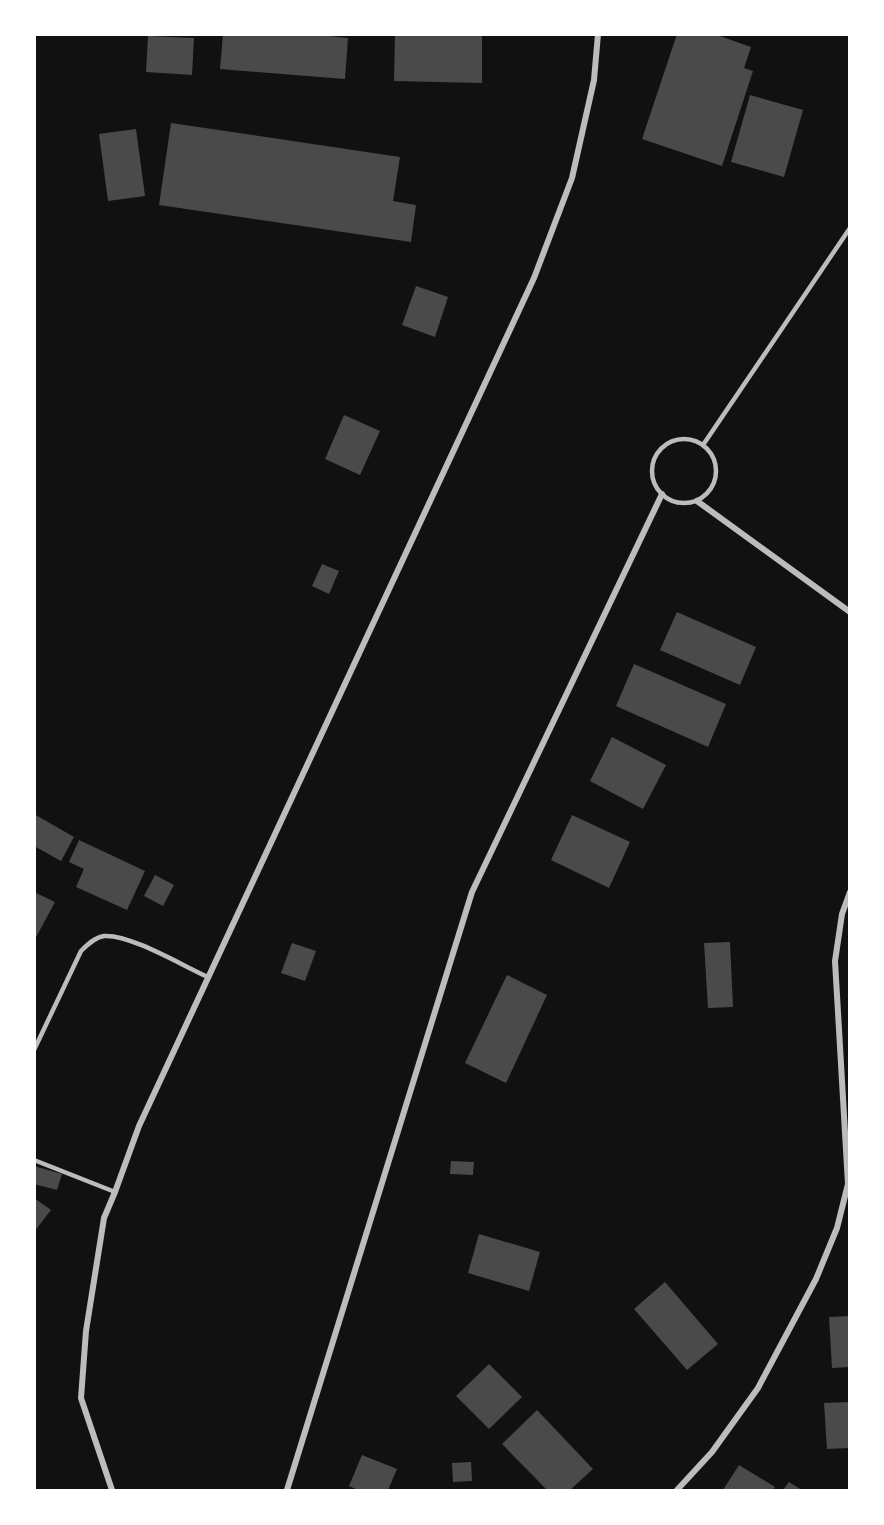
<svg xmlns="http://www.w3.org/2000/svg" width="884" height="1525" font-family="'Nunito Sans',sans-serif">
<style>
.building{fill:#4a4a4a}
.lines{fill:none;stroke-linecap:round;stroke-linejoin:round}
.service{stroke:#bcbcbc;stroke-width:4.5}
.minor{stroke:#bcbcbc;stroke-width:6}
</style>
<rect width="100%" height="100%" fill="#111"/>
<g class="building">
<polygon points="223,34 308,34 348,38 345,79 220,69"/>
<polygon points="395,34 482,34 482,83 394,81"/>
<polygon points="677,34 714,34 751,47 744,68 753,71 722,166 642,139"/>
<polygon points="148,36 194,38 192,75 146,72"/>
<polygon points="750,95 803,110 784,177 731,162"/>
<polygon points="171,123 400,157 393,201 416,205 411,242 159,205"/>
<polygon points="136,129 145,196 108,201 99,134"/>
<polygon points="416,286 448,297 435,337 402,325"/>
<polygon points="344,415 380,431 360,475 325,459"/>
<polygon points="322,564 339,571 329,594 312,586"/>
<polygon points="677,612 756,647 740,685 660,650"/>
<polygon points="634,664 726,704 708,747 616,706"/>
<polygon points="612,737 666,765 643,809 590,781"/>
<polygon points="34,814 74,837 61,861 34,846"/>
<polygon points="572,815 630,842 609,888 551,860"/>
<polygon points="79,840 145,871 127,910 76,887 84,869 69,862"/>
<polygon points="155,875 174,885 163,906 144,896"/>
<polygon points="34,892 55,902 34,941"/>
<polygon points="730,942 733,1007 708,1008 704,943"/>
<polygon points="292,943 316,951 305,981 281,973"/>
<polygon points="507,975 547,995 506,1083 465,1063"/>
<polygon points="451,1161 474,1162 473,1175 450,1174"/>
<polygon points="34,1166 62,1174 57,1190 34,1184"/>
<polygon points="34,1198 51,1210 34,1232"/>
<polygon points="479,1234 540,1252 529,1291 468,1273"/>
<polygon points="665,1282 718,1344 687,1370 634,1309"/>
<polygon points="850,1316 850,1367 832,1368 829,1317"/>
<polygon points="489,1364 522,1397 489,1429 456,1396"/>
<polygon points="850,1402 850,1448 827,1449 824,1403"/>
<polygon points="537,1410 593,1469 570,1490 547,1490 502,1444"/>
<polygon points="362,1455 397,1469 388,1490 358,1490 349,1486"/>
<polygon points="471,1462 472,1481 453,1482 452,1463"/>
<polygon points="739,1465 775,1487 773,1490 723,1490"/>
<polygon points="789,1482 802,1490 783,1490"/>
</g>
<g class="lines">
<g class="service">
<circle cx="684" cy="471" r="32"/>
<polyline points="703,445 850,228"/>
<path d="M34,1050L81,951C87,945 95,937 104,936C130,934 183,966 208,977"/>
<polyline points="34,1160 115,1192"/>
</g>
<g class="minor">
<polyline points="697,501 850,612"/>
<polyline points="112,1490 81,1398 86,1331 104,1218 115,1192 139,1126 534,278 572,178 594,80 598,34"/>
<polyline points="287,1490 472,892 662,494"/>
<polyline points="677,1490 712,1452 758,1388 816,1279 837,1228 848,1184 835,961 842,914 850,892"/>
</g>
</g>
<rect width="884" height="1525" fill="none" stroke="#ffffff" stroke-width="72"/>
</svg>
